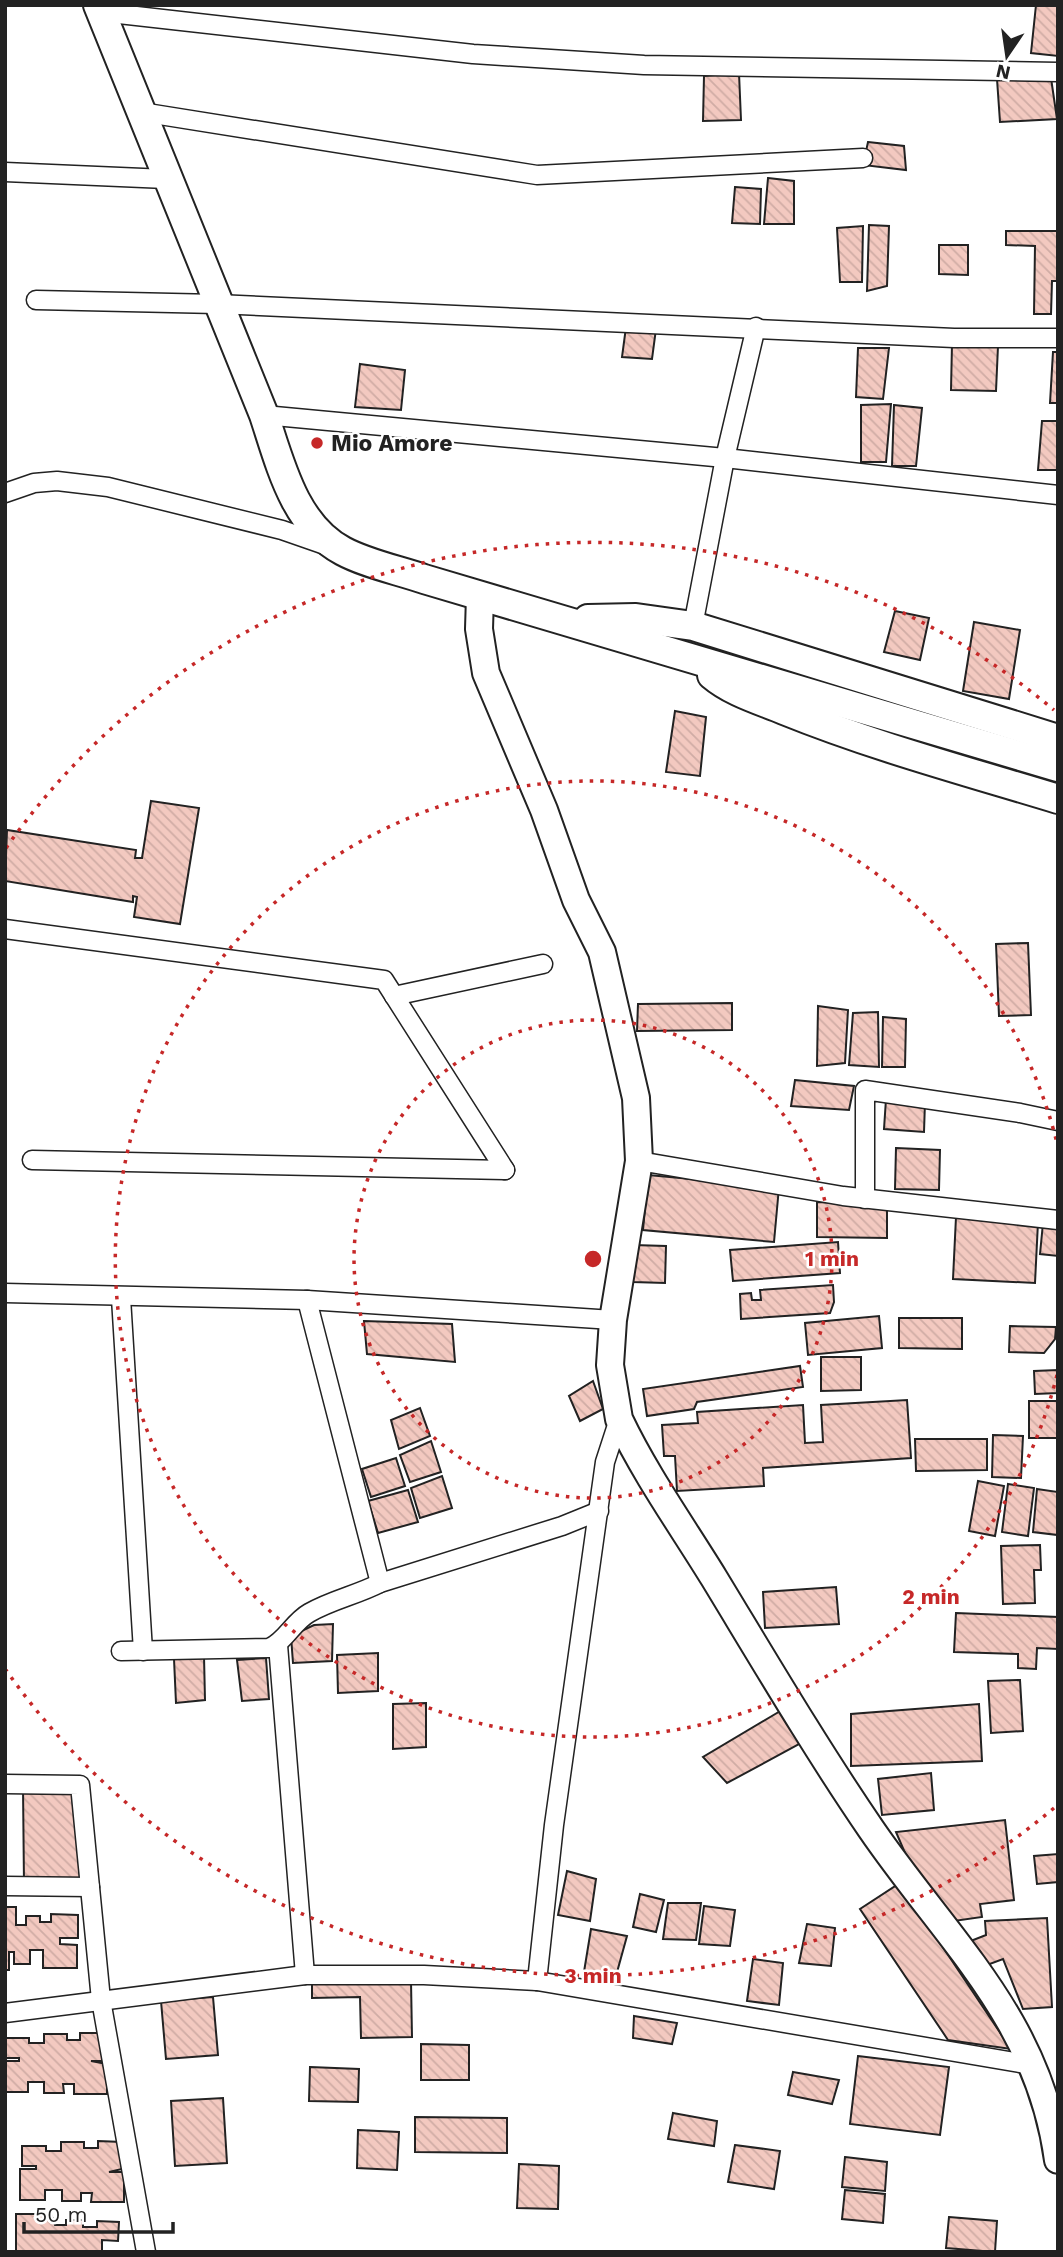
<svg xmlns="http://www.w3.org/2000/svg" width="1063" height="2257" font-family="'Work Sans',sans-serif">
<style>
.building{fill:url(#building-back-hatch);stroke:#222;stroke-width:2}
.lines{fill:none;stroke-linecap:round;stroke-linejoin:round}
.street-casing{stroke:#222;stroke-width:21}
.secondary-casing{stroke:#222;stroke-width:30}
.primary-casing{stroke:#222;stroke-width:32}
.street{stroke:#fff;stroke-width:18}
.secondary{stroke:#fff;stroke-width:26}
.primary{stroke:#fff;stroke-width:28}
.ring{fill:none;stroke:#c62828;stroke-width:3.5;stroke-dasharray:3.5 7}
.poi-dot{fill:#c62828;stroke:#fff;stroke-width:2.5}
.labels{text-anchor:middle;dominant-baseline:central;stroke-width:5;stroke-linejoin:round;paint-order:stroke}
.poi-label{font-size:23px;font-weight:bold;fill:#222;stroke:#fff;text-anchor:start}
.centre{fill:#c62828;stroke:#fff;stroke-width:3.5}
.ring-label{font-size:21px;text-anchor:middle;font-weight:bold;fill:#c62828;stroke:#fff;stroke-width:5;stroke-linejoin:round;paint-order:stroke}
</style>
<defs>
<pattern id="building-back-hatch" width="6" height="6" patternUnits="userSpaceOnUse" patternTransform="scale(1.75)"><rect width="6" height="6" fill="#f3c9c0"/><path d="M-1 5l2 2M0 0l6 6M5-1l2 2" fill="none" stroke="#d0aca5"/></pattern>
</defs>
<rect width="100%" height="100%" fill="#fff"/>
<g class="building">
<polygon points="1036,5 1058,5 1058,56 1031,53"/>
<polygon points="739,73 741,120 703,121 704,76"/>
<polygon points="1051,78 1057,119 1000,122 997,79"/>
<polygon points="868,142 904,146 906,170 863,165"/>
<polygon points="768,178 794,181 794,224 764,224"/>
<polygon points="735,187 761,189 760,224 732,223"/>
<polygon points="869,225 889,226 887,286 867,291"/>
<polygon points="863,226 862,282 840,282 837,228"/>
<polygon points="1006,231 1058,231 1058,281 1052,281 1051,314 1034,314 1035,246 1006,245"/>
<polygon points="939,245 968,245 968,275 939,274"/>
<polygon points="626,327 656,329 652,359 622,357"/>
<polygon points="952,344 998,346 996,391 951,390"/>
<polygon points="858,348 889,348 883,399 856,397"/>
<polygon points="1053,352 1058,352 1058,403 1050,403"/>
<polygon points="360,364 405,370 401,410 355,407"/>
<polygon points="891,404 886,462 861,462 861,405"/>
<polygon points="894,405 922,408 916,466 892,466"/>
<polygon points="1042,421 1058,421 1058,470 1038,470"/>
<polygon points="895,611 929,618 920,660 884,652"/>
<polygon points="974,622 1020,630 1009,699 963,691"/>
<polygon points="675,711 706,717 700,776 666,772"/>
<polygon points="151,801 199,808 180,924 134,917 137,897 133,896 133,902 5,881 7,830 136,850 135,858 142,858"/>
<polygon points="1028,943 1031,1015 999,1016 996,944"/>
<polygon points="732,1003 732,1030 637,1031 638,1004"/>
<polygon points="818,1006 848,1010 845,1063 817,1066"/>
<polygon points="878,1012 879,1067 849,1065 853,1013"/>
<polygon points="883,1017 906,1019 905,1067 882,1067"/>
<polygon points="795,1080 854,1086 849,1110 791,1106"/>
<polygon points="886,1099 925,1102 924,1132 884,1129"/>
<polygon points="896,1148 940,1150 939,1190 895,1189"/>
<polygon points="648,1175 779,1187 774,1242 643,1230"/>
<polygon points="817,1202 887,1203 887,1238 817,1237"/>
<polygon points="956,1217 1038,1222 1035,1283 953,1279"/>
<polygon points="1043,1223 1058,1224 1058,1256 1040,1254"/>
<polygon points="838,1242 840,1273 733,1281 730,1250"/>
<polygon points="633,1245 666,1246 665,1283 633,1282"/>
<polygon points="833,1285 834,1302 830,1313 741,1319 740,1294 751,1293 752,1300 761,1300 760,1290"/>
<polygon points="879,1316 882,1348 808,1355 805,1323"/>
<polygon points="899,1318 962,1318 962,1349 899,1348"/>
<polygon points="364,1321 452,1324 455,1362 367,1354"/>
<polygon points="1010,1326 1056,1327 1055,1339 1044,1353 1009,1352"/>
<polygon points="821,1357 861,1357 861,1390 821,1391"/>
<polygon points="800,1366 803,1387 697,1402 694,1409 647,1416 643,1389"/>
<polygon points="1058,1370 1058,1393 1035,1394 1034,1371"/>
<polygon points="593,1381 603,1409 580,1421 569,1396"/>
<polygon points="907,1400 911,1458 763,1468 764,1486 677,1491 675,1456 664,1456 662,1425 698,1423 697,1412 803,1405 805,1443 823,1442 821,1405"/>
<rect x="1029" y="1401" width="29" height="37"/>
<polygon points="420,1408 430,1436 399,1449 391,1420"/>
<polygon points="993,1435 1023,1436 1021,1478 992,1477"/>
<polygon points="915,1439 987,1439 987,1470 916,1471"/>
<polygon points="431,1441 441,1472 410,1482 400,1455"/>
<polygon points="396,1458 405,1486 371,1497 362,1469"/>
<polygon points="442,1476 452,1508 420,1518 411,1488"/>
<polygon points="978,1481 1004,1486 995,1536 969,1531"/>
<polygon points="1008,1484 1034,1488 1028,1536 1002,1532"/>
<polygon points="1037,1489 1058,1492 1058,1535 1033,1532"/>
<polygon points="408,1490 418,1522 378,1533 368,1501"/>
<polygon points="1040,1545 1041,1570 1034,1570 1035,1603 1003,1604 1001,1546"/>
<polygon points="836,1587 839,1624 765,1628 763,1592"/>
<polygon points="956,1613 1058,1617 1058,1649 1037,1648 1036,1669 1018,1668 1018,1654 954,1652"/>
<polygon points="333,1624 332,1661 293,1663 291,1636 314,1625"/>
<polygon points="378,1653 378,1691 338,1693 337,1655"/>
<polygon points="204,1656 205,1700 176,1703 174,1659"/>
<polygon points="266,1658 269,1699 242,1701 237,1660"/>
<polygon points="1020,1680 1023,1731 991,1733 988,1681"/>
<polygon points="426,1703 426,1747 393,1749 393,1704"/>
<polygon points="979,1704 982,1761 851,1766 851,1714"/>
<polygon points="782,1710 803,1742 727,1783 703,1757"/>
<polygon points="931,1773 934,1810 882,1815 878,1779"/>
<polygon points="23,1787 78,1789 87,1885 24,1884"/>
<polygon points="1005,1820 1014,1900 980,1904 982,1917 954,1921 917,1881 896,1832"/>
<polygon points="1058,1854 1058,1882 1037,1884 1034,1856"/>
<polygon points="567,1871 596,1879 590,1921 558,1915"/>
<polygon points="900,1883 1011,2049 948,2040 860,1909"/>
<polygon points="640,1894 664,1900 656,1932 633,1927"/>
<polygon points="668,1903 701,1903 696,1940 663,1939"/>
<polygon points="704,1906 735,1910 730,1946 699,1944"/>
<polygon points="5,1907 16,1907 16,1925 26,1925 26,1916 40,1916 40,1922 51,1922 51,1914 78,1915 78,1938 60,1938 60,1944 77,1945 77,1968 43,1968 43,1950 30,1950 30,1964 14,1964 14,1952 9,1952 9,1970 5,1970"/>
<polygon points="1047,1918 1052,2007 1023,2009 1003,1959 979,1968 968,1942 986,1935 985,1921"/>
<polygon points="807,1924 835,1928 831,1966 799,1963"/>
<polygon points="591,1929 627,1936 614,1983 583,1978"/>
<polygon points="753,1959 783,1963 779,2005 747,2001"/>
<polygon points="312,1981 411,1981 412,2037 361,2038 360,1997 312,1998"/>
<polygon points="213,1997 218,2055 166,2059 161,2001"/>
<polygon points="634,2016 677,2023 672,2044 633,2038"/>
<polygon points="80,2033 105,2033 105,2061 91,2061 107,2064 107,2094 74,2094 74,2084 63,2084 64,2093 44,2093 44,2082 28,2082 28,2092 5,2092 5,2061 19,2061 19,2058 5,2058 5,2038 29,2038 29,2043 44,2043 44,2034 67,2034 67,2040 80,2040"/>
<polygon points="421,2044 469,2045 469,2080 421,2080"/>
<polygon points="858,2056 949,2067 940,2135 850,2124"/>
<polygon points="310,2067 359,2069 358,2102 309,2101"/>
<polygon points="793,2072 839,2080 832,2104 788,2095"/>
<polygon points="223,2098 227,2163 175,2166 171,2101"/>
<polygon points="673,2113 717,2121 714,2146 668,2139"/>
<polygon points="415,2117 507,2118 507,2153 415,2152"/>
<polygon points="358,2130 399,2132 397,2170 357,2168"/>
<polygon points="98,2141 122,2142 122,2169 109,2172 124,2172 124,2202 91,2202 92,2193 81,2193 81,2201 62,2201 62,2190 45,2190 45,2200 20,2200 20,2169 36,2169 36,2166 22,2166 22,2146 46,2146 46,2151 61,2151 61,2142 84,2142 84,2148 98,2148"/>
<polygon points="735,2145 780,2151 774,2189 728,2182"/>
<polygon points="845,2157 887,2162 885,2191 842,2187"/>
<polygon points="519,2164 559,2166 558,2209 517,2208"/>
<polygon points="845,2190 885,2194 883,2223 842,2219"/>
<polygon points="16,2214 51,2214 55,2225 66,2225 66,2220 83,2220 83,2227 97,2227 97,2221 119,2222 118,2241 102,2240 102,2252 16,2252"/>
<polygon points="949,2217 997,2221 995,2252 946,2248"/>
</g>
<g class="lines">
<g class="street-casing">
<g id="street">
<polyline points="101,12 473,54 644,65 1058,72"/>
<polyline points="141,112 537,175 863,158"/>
<polyline points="5,172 166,179"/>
<polyline points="36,300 217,304 954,338 1058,338"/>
<polyline points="264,415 725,458 1058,495"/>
<polyline points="5,493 34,483 57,481 108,487 282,530 328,546"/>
<polyline points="693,626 725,458 756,327"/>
<polyline points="5,929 384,980 505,1170"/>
<polyline points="394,996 543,964"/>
<polyline points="32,1160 505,1170"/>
<polyline points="639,1161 843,1196 1058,1220"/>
<polyline points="865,1199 865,1090 1020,1113 1058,1121"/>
<polyline points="5,1293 307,1300 613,1320"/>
<polyline points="121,1298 143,1651"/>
<polyline points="307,1300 380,1583"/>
<polyline points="278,1645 305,1975"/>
<path d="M121,1651L269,1648C285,1642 293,1622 309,1613C331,1600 357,1595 380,1583L562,1526L599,1511"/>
<polyline points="5,1784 80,1785 101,2000 146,2252"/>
<polyline points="5,1886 90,1887"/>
<polyline points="537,1981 554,1825 605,1462 619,1419"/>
<polyline points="5,2013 305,1975 424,1975 537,1981 1032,2065"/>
</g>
</g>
<g class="secondary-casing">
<path id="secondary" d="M480,596L479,629L486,673L544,810L576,900L602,952L636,1098L639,1161L613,1320L610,1365L619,1419C645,1474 682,1526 714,1578C765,1662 815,1747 871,1829C947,1940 1039,2019 1058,2160"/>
</g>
<g class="primary-casing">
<g id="primary">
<path d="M98,5L264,415C280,463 294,525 343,551C367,564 398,570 424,579L1058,767"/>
<polyline points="588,619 636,618 693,626 1058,739"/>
<path d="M712,675C732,692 760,700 784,710C873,746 966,771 1058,799"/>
</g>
</g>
<use href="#street" class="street"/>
<use href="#secondary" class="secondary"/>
<use href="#primary" class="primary"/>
</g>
<g class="ring">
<circle cx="593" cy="1259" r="239"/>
<path d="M1057 1375A478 478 0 1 1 1057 1143"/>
<path d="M1054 1808A717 717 0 0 1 6 1670M6 848A717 717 0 0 1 1054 710"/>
</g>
<circle class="poi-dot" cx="317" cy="443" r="7"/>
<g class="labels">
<g class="poi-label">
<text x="331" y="443">Mio Amore</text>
</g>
</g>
<circle cx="593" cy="1259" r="10" class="centre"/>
<g class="ring-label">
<text x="832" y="1266">1 min</text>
<text x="931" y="1604">2 min</text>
<text x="593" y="1983">3 min</text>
</g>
<rect width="1063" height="2257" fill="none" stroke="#222222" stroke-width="14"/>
<g transform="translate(1007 56) rotate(193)" stroke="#ffffff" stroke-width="5" paint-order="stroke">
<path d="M0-5L12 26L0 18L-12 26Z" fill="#222222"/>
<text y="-10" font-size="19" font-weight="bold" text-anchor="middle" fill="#222222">N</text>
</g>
<path d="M24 2222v10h149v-10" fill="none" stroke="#222222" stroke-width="3.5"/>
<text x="35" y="2222" font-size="21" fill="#222222" stroke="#ffffff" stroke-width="5" paint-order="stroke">50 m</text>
</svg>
